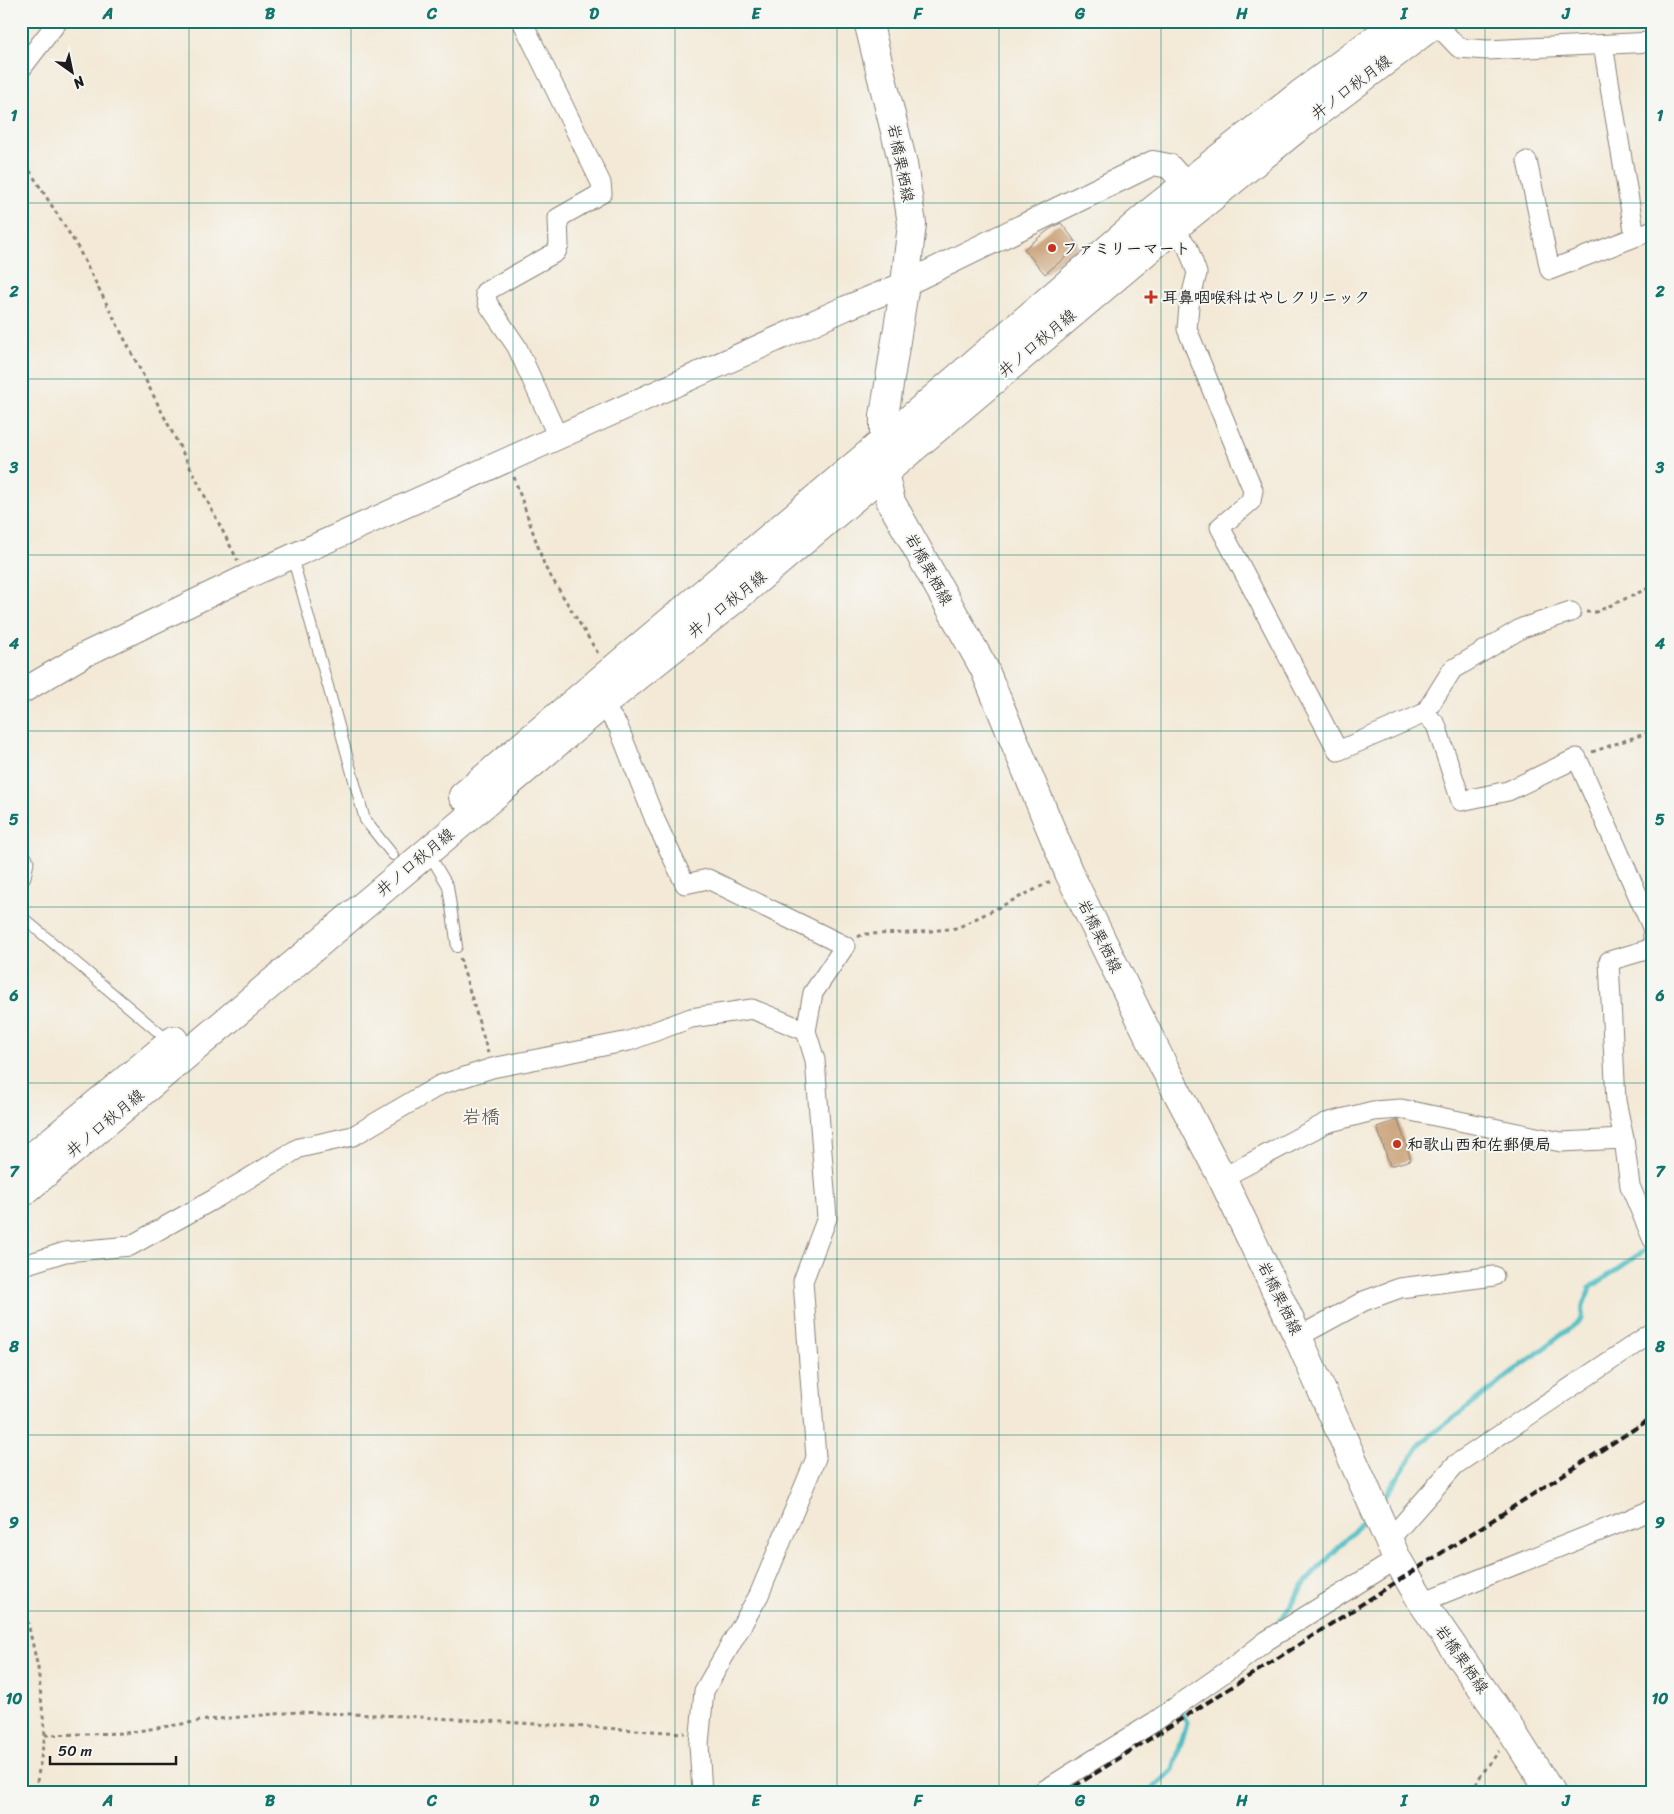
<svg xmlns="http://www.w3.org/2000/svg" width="1674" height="1814" font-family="Sriracha,'Klee One',sans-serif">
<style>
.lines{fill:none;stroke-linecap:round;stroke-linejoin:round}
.stream{stroke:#4fbec4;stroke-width:5}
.building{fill:#c9a178}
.service-casing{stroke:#888279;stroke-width:12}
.minor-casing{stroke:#888279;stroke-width:21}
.tertiary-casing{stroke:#888279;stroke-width:26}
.secondary-casing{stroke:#888279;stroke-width:30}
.path{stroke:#888279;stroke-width:3;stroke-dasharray:4 4;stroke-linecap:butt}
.service{stroke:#fff;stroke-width:10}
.minor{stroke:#fff;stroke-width:19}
.tertiary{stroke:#fff;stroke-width:24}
.secondary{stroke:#fff;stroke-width:28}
.rail{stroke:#1c1c1c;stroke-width:4;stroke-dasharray:8 4;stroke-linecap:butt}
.grid{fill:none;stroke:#0f766e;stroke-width:1;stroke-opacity:0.55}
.poi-dot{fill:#c8321e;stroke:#f6f6f2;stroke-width:2}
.labels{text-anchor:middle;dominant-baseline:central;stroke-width:4;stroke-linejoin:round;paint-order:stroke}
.street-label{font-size:16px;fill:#1c1c1c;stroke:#f6f6f2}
.poi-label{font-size:16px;font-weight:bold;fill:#1c1c1c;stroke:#f6f6f2;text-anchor:start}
.quarter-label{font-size:19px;fill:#594b3c;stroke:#f6f6f2}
.neatline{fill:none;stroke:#0f766e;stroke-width:2}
.grid-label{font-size:16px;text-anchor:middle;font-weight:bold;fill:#0f766e}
</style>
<rect width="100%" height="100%" fill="#f6f6f2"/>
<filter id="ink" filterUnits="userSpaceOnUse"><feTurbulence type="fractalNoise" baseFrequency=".02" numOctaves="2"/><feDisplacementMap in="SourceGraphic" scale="10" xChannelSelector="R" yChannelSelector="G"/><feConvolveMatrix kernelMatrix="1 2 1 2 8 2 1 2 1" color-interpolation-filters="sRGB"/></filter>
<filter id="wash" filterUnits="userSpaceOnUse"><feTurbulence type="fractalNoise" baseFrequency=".0096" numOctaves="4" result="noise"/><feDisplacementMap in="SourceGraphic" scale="20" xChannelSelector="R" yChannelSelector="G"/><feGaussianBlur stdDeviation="1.12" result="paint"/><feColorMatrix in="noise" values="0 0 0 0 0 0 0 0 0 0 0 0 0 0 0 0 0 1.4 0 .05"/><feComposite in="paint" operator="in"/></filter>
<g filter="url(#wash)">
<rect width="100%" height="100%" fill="#f3e9d6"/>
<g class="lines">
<g class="stream">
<polyline points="1383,1499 1422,1442 1582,1319 1583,1305 1590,1288 1648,1248 1647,1243"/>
<polyline points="1277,1626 1306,1582 1366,1518"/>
<polyline points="1148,1793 1173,1770 1187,1723 1179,1709"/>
</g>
</g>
<g id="blocks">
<g class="building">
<polygon points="1061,223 1079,246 1045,274 1024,249 1050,229"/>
<polygon points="1398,1120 1411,1160 1390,1166 1377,1127"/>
</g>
</g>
</g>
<g filter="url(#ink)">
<use href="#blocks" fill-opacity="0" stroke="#888279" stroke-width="1"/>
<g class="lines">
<g class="service-casing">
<g id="service">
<polyline points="292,556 365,820 393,855"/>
<polyline points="428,852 448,886 457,947"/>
<polyline points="21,916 170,1042"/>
</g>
</g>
<g class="minor-casing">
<g id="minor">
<polyline points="522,21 601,183 602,193 558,218 559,245 556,252 485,292 488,304 517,347 558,437"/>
<polyline points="1433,21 1459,48 1487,50 1653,42"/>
<polyline points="1603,45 1635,236"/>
<polyline points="21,69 58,21"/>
<polyline points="1527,161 1550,270 1653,230"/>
<polyline points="1174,228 1188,248 1197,273 1189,306 1187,329 1253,490 1251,501 1220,527 1338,751 1425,713 1436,725 1461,801 1508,791 1577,758 1652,927 1653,938"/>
<polyline points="596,696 618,726 655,820 685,884 708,879 845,946 813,993 806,1031 815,1060 827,1218 803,1281 816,1458 759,1595 704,1691 699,1744 702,1793"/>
<polyline points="1425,713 1452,670 1522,628 1571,612"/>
<polyline points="21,857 24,862 21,876"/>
<polyline points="1653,948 1609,961 1616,1101 1624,1139 1630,1186 1653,1240"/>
<polyline points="1222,1178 1326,1123 1373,1111 1401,1109 1561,1142 1624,1139"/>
<polyline points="21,1266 65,1252 130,1246 216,1198 299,1148 353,1136 440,1085 492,1068 629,1041 691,1018 752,1009 806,1031"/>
<polyline points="1298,1337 1364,1301 1400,1288 1494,1276"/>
<polyline points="1388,1541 1455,1465 1653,1332"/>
<polyline points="1422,1602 1630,1519 1653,1509"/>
<polyline points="1040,1793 1154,1722 1234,1666 1266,1641 1397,1559"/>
</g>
</g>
<g class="tertiary-casing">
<polyline id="tertiary" points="21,692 84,655 246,577 846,308 905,284 1153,163 1169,166 1185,184"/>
</g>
<g class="secondary-casing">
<g id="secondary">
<polyline points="868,21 903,164 912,224 905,284 884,416 884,473 891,502 984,668 1069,873 1164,1067 1222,1178 1298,1337 1397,1559 1422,1602 1512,1732 1551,1793"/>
<polyline points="463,796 884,441 1157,207 1303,92 1400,21"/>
<polyline points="21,1166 174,1040"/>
<polyline points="21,1194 603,704 731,602 1174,228 1302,124 1438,21"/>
</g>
</g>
<g class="path">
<polyline points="21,157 76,244 238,561"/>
<polyline points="514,477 545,567 599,655"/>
<polyline points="1586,612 1596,612 1653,586"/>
<polyline points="1592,752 1653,731"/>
<polyline points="858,937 863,934 913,933 957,928 1050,882"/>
<polyline points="460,958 488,1053"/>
<polyline points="21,1597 24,1605 38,1668 45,1735 35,1793"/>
<polyline points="45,1735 125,1733 207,1720 297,1712 404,1716 685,1733"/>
<polyline points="1475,1793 1477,1781 1499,1751"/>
</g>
<use href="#service" class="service"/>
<use href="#minor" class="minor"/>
<use href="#tertiary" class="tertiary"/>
<use href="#secondary" class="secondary"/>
<polyline class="rail" points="1064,1793 1292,1649 1653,1417"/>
</g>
</g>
<path class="grid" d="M189,21V1793M351,21V1793M513,21V1793M675,21V1793M837,21V1793M999,21V1793M1161,21V1793M1323,21V1793M1485,21V1793M21,203H1653M21,379H1653M21,555H1653M21,731H1653M21,907H1653M21,1083H1653M21,1259H1653M21,1435H1653M21,1611H1653"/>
<g class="poi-dot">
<circle cx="1052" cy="248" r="5"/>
<path d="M1148.5 289.5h5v5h5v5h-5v5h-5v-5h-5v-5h5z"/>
<circle cx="1397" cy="1144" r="5"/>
</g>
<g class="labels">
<g class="street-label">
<text transform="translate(1351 87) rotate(-37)">井ノ口秋月線</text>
<text transform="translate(901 163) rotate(79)">岩橋栗栖線</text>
<text transform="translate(1037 343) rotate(-40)">井ノ口秋月線</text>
<text transform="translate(929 569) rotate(61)">岩橋栗栖線</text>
<text transform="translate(727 604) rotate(-39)">井ノ口秋月線</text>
<text transform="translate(415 862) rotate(-40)">井ノ口秋月線</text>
<text transform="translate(1100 936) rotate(64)">岩橋栗栖線</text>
<text transform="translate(105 1123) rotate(-40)">井ノ口秋月線</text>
<text transform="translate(1280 1298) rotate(64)">岩橋栗栖線</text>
<text transform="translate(1462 1659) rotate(55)">岩橋栗栖線</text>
</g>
<g class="poi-label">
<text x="1062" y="248">ファミリーマート</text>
<text x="1162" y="297">耳鼻咽喉科はやしクリニック</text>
<text x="1407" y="1144">和歌山西和佐郵便局</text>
</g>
<g class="quarter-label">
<text x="481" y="1116">岩橋</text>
</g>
</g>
<rect width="1674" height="1814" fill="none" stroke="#f6f6f2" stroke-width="55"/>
<g transform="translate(72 72) rotate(147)" stroke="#f6f6f2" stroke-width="4" paint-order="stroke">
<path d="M0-4L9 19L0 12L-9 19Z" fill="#1c1c1c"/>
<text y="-8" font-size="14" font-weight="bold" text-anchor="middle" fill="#1c1c1c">N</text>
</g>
<path d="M50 1756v8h126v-8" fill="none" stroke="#1c1c1c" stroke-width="2.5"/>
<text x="58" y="1756" font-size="15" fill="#1c1c1c" stroke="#f6f6f2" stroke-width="4" paint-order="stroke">50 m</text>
<rect x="28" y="28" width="1618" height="1758" class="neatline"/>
<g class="grid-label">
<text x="108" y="19">A</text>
<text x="270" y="19">B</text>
<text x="432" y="19">C</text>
<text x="594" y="19">D</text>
<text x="756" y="19">E</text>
<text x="918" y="19">F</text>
<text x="1080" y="19">G</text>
<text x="1242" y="19">H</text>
<text x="1404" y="19">I</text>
<text x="1566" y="19">J</text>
<text x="14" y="121">1</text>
<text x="1660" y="121">1</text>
<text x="14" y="297">2</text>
<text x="1660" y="297">2</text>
<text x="14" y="473">3</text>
<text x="1660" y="473">3</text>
<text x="14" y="649">4</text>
<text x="1660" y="649">4</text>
<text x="14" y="825">5</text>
<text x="1660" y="825">5</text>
<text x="14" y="1001">6</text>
<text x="1660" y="1001">6</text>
<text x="14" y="1177">7</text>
<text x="1660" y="1177">7</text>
<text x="14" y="1352">8</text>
<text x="1660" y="1352">8</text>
<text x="14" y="1528">9</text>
<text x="1660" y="1528">9</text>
<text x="14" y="1704">10</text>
<text x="1660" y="1704">10</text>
<text x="108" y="1806">A</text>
<text x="270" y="1806">B</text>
<text x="432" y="1806">C</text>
<text x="594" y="1806">D</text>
<text x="756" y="1806">E</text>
<text x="918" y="1806">F</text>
<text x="1080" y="1806">G</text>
<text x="1242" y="1806">H</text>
<text x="1404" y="1806">I</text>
<text x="1566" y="1806">J</text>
</g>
</svg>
